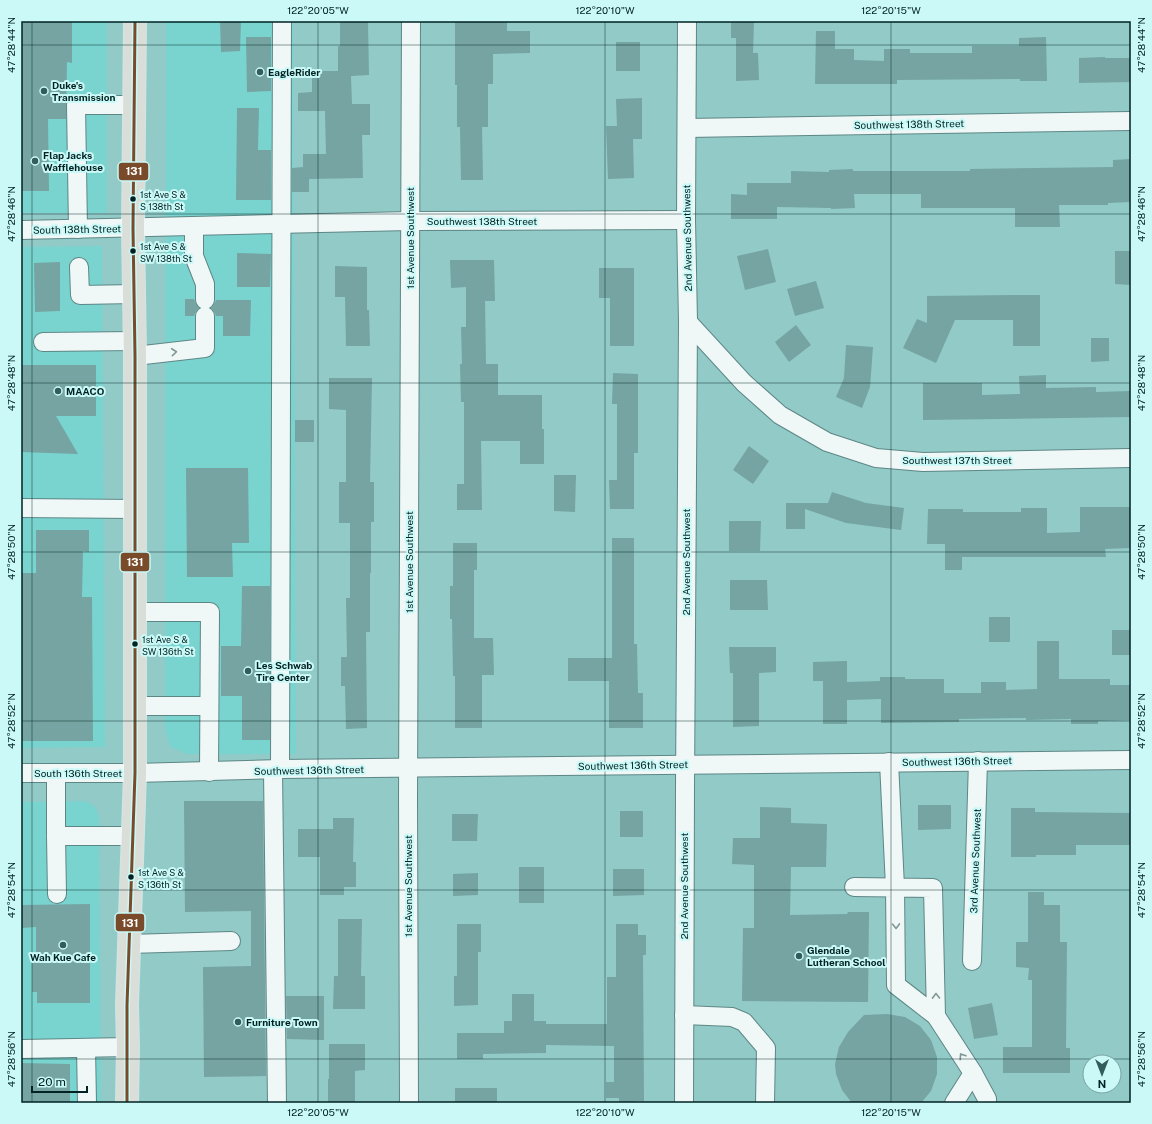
<svg xmlns="http://www.w3.org/2000/svg" width="1152" height="1124" font-family="'Public Sans',sans-serif">
<style>
.built{fill:#79d4d0}
.building{fill:#75a4a2}
.lines{fill:none;stroke-linecap:round;stroke-linejoin:round}
.minor-casing{stroke:#5d8785;stroke-width:20}
.major-casing{stroke:#cee7e6;stroke-width:24}
.minor{stroke:#eff7f7;stroke-width:18}
.major{stroke:#daded8;stroke-width:22}
.bus-1-casing{stroke:#caf9f7;stroke-width:6}
.bus-1{stroke:#7a4b2a;stroke-width:3}
.oneway{stroke:#839797}
.ticks{fill:none;stroke:#022;stroke-width:1;stroke-opacity:0.45}
.poi-dot{fill:#335d5c;stroke:#caf9f7;stroke-width:1.5}
.bus-dot{fill:#022;stroke:#caf9f7;stroke-width:1.5}
.labels{text-anchor:middle;dominant-baseline:central;stroke-width:4;stroke-linejoin:round;paint-order:stroke}
.bus-label{font-size:9px;fill:#022;stroke:#caf9f7;text-anchor:start}
.poi-label{font-size:10px;font-weight:bold;fill:#022;stroke:#caf9f7;text-anchor:start}
.street-label{font-size:10px;fill:#022;stroke:#caf9f7}
.line-badge{stroke:#caf9f7;stroke-width:1.5}
.badge-label{font-size:11px;text-anchor:middle;font-weight:bold;fill:#fff}
.neatline{fill:none;stroke:#022;stroke-width:1.5}
.ticks-label{font-size:10px;text-anchor:middle;fill:#022}
</style>
<rect width="100%" height="100%" fill="#92cac8"/>
<g class="built">
<rect x="21" y="21" width="86" height="192"/>
<polygon points="166,21 293,21 296,754 188,754 170,747 165,728"/>
<polygon points="102,246 105,747 21,748 21,247"/>
<polygon points="85,801 93,805 97,810 99,817 101,1103 21,1103 21,802"/>
</g>
<g class="building">
<polygon points="21,21 72,21 72,63 67,62 66,119 48,119 49,191 21,191"/>
<polygon points="220,21 241,21 240,51 221,52"/>
<polygon points="340,21 368,21 369,75 351,76 352,104 370,104 370,135 362,135 363,178 309,179 309,192 292,192 292,168 303,167 303,154 326,154 325,111 298,111 298,93 312,92 312,71 338,71 338,46 340,46"/>
<polygon points="455,21 507,21 507,31 530,31 530,53 493,54 493,84 488,84 488,127 482,127 483,180 461,180 460,127 457,127 457,85 455,85"/>
<polygon points="731,21 754,21 753,53 758,53 759,80 736,81 736,38 731,38"/>
<polygon points="816,31 835,31 835,49 854,49 854,60 884,61 884,49 910,49 910,53 972,53 972,46 1019,46 1019,38 1046,37 1047,81 1020,81 1020,79 897,80 897,84 815,84"/>
<polygon points="246,37 271,37 271,91 247,92"/>
<rect x="616" y="42" width="24" height="29"/>
<polygon points="1105,57 1105,58 1131,58 1131,82 1079,83 1079,58"/>
<polygon points="642,98 642,139 633,139 634,178 608,179 606,126 617,126 616,99"/>
<polygon points="237,108 259,108 258,150 271,150 271,200 236,200"/>
<polygon points="1131,159 1131,202 1108,203 1108,205 1059,205 1060,227 1015,227 1015,208 921,208 921,194 854,194 855,208 831,209 831,208 777,207 777,219 731,219 731,194 747,195 747,183 791,183 791,171 829,172 829,170 853,169 853,171 970,171 970,169 1113,167 1113,160"/>
<polygon points="768,249 776,282 745,290 737,256"/>
<polygon points="1115,251 1131,251 1131,285 1115,284"/>
<polygon points="237,253 271,254 270,287 237,287"/>
<polygon points="450,260 494,260 495,301 485,301 486,364 498,364 498,395 542,395 542,429 544,429 544,464 520,464 520,441 481,441 482,510 457,510 457,484 464,484 464,402 461,402 460,364 462,364 461,327 466,327 466,287 451,288"/>
<polygon points="60,262 60,311 35,312 34,263"/>
<polygon points="335,266 367,267 367,310 369,310 370,346 346,346 345,297 335,297"/>
<polygon points="599,268 634,268 634,346 610,346 610,298 599,298"/>
<polygon points="816,281 824,308 795,316 787,289"/>
<polygon points="1013,295 1040,295 1040,346 1013,346 1013,320 955,320 936,363 903,348 917,319 927,323 927,296"/>
<polygon points="185,299 194,299 196,305 199,308 196,311 194,316 185,316"/>
<polygon points="216,300 251,300 250,336 223,336 223,316 216,316 214,311 211,308 214,305"/>
<polygon points="796,325 811,345 789,362 775,342"/>
<polygon points="1091,338 1109,338 1109,361 1091,362"/>
<polygon points="846,345 873,347 870,387 862,408 836,397 844,378"/>
<polygon points="21,365 96,365 96,416 56,416 78,454 21,452"/>
<polygon points="613,373 638,374 638,453 634,453 634,509 610,509 609,480 617,480 617,404 612,404"/>
<polygon points="1046,375 1046,388 1096,387 1096,392 1131,391 1131,417 923,420 923,383 982,383 982,395 1020,394 1019,376"/>
<polygon points="329,378 372,378 370,482 374,482 374,522 371,522 371,573 370,573 370,632 366,632 367,728 346,729 345,686 341,686 341,657 347,657 346,598 350,598 350,523 339,523 339,482 346,482 346,410 329,409"/>
<rect x="295" y="420" width="19" height="22"/>
<polygon points="749,446 769,461 753,484 733,470"/>
<polygon points="186,468 248,468 249,543 232,543 233,577 187,577"/>
<polygon points="554,475 576,475 575,512 554,511"/>
<polygon points="832,492 866,503 904,508 901,530 846,523 805,509 805,529 786,529 786,503 828,503"/>
<polygon points="1080,507 1131,507 1131,548 1105,549 1106,557 962,557 962,570 945,570 945,544 927,544 928,509 963,509 963,512 1021,512 1021,508 1047,508 1047,533 1080,532"/>
<polygon points="729,521 761,521 760,551 729,551"/>
<polygon points="36,530 89,530 89,552 83,551 82,597 92,597 93,741 21,741 21,573 36,573"/>
<polygon points="612,538 634,538 634,644 637,644 638,693 643,693 643,728 609,728 609,681 568,681 568,658 612,658"/>
<polygon points="453,543 477,543 477,570 474,570 474,638 493,638 494,675 482,675 482,728 455,728 455,676 453,676 452,619 450,619 450,586 453,586"/>
<polygon points="730,580 767,580 768,610 730,610"/>
<polygon points="242,586 270,586 270,740 242,740 242,696 221,696 221,646 241,646"/>
<rect x="989" y="617" width="21" height="25"/>
<rect x="1112" y="630" width="19" height="25"/>
<polygon points="1037,641 1059,641 1059,679 1110,679 1110,685 1131,685 1131,720 1098,721 1098,724 1071,724 1071,719 1026,720 1026,718 959,719 959,722 881,723 881,699 847,700 847,724 823,724 823,681 813,681 813,662 847,661 847,682 880,681 880,677 905,677 905,679 944,679 944,693 981,693 981,682 1006,682 1006,690 1037,689"/>
<polygon points="729,647 776,647 776,672 759,673 759,726 733,727 733,673 730,673"/>
<polygon points="184,801 263,801 266,1076 204,1077 203,967 251,966 251,911 185,912"/>
<polygon points="918,805 951,805 951,829 918,830"/>
<polygon points="760,807 791,808 791,823 827,824 826,867 791,867 790,915 847,914 848,912 869,912 868,1002 742,1001 743,928 754,928 754,865 732,864 733,838 760,838"/>
<polygon points="1011,808 1035,808 1035,812 1131,813 1131,845 1076,845 1076,855 1036,855 1036,857 1011,857"/>
<rect x="620" y="811" width="23" height="26"/>
<polygon points="452,814 478,814 477,841 452,841"/>
<polygon points="333,818 354,818 353,862 356,862 356,887 344,887 344,895 320,895 320,857 298,857 298,829 333,829"/>
<rect x="519" y="867" width="25" height="36"/>
<polygon points="613,869 644,869 644,895 613,896"/>
<polygon points="478,873 478,895 453,896 453,874"/>
<polygon points="1028,892 1044,892 1044,905 1060,905 1060,942 1067,942 1066,1048 1070,1048 1070,1073 1003,1073 1003,1047 1032,1047 1032,980 1028,980 1029,968 1016,967 1016,942 1028,942"/>
<polygon points="90,904 90,1003 37,1003 37,992 32,992 32,962 36,962 36,927 21,928 21,905"/>
<polygon points="338,919 362,919 361,976 365,976 365,1009 333,1009 334,976 338,976"/>
<polygon points="457,924 481,924 481,952 478,952 478,1005 454,1006 454,976 457,976"/>
<polygon points="616,924 638,924 638,935 646,935 646,955 643,955 644,1101 636,1101 636,1103 619,1103 619,1098 606,1098 606,1082 614,1082 614,1046 546,1045 546,1053 483,1054 483,1059 457,1059 457,1033 504,1033 504,1021 512,1021 512,994 534,994 534,1021 546,1021 546,1024 607,1024 607,977 616,977"/>
<polygon points="286,996 324,996 324,1040 287,1039"/>
<polygon points="992,1003 998,1035 974,1039 968,1008"/>
<polygon points="887,1014 905,1017 920,1026 931,1040 937,1057 937,1074 931,1091 921,1103 852,1103 842,1090 836,1074 835,1064 839,1047 848,1032 864,1015"/>
<polygon points="329,1044 365,1044 365,1070 355,1071 355,1102 328,1102 328,1079 329,1079"/>
<polygon points="21,1063 70,1064 70,1103 21,1103"/>
<rect x="455" y="1088" width="42" height="15"/>
</g>
<g class="lines">
<g class="minor-casing">
<g id="minor">
<polyline points="687,128 1131,121"/>
<polyline points="194,227 194,256 205,284 205,300"/>
<polyline points="78,229 76,105 134,105"/>
<polyline points="21,230 410,221 686,220"/>
<polyline points="79,267 80,295 134,294"/>
<polyline points="688,322 744,383 780,415 827,442 876,458 923,462 1131,458"/>
<polyline points="43,342 135,341"/>
<polyline points="135,356 205,348 205,316"/>
<polyline points="21,508 135,509"/>
<polyline points="135,612 210,612 209,772"/>
<polyline points="135,706 209,706"/>
<polyline points="280,769 282,21"/>
<polyline points="273,770 277,1103"/>
<polyline points="21,773 135,773 280,769 1131,760"/>
<polyline points="56,773 56,836 133,836"/>
<polyline points="56,836 57,894"/>
<polyline points="854,887 933,888 936,1016 896,985 895,887 889,762"/>
<polyline points="129,944 231,941"/>
<polyline points="972,961 978,761"/>
<polyline points="684,1015 732,1017 744,1022 766,1048 765,1103"/>
<polyline points="936,1016 973,1073 987,1099 987,1103"/>
<polyline points="86,1048 87,1103"/>
<polyline points="21,1049 128,1047"/>
<polyline points="409,1103 408,798 411,21"/>
<polyline points="684,1103 685,788 688,322 686,220 687,21"/>
<polyline points="954,1103 973,1073"/>
</g>
</g>
<g class="major-casing">
<polyline id="major" points="127,1103 128,1047 127,1005 135,773 135,356 133,228 135,21"/>
</g>
<use href="#minor" class="minor"/>
<use href="#major" class="major"/>
<g class="bus-1-casing">
<polyline id="bus-1" points="127,1103 127,1005 135,773 135,356 133,228 135,21"/>
</g>
<use href="#bus-1" class="bus-1"/>
</g>
<defs><path id="oneway-chevron" d="M-2-3.5L2.5 0L-2 3.5" fill="none" stroke-width="1.6" stroke-linecap="round" stroke-linejoin="round"/></defs>
<g class="oneway">
<use href="#oneway-chevron" transform="translate(174 352) rotate(-6)"/>
<use href="#oneway-chevron" transform="translate(896 926) rotate(89)"/>
<use href="#oneway-chevron" transform="translate(936 996) rotate(-91)"/>
<use href="#oneway-chevron" transform="translate(962 1056) rotate(-123)"/>
</g>
<path class="ticks" d="M32,21V1103M318,21V1103M605,21V1103M891,21V1103M21,45H1131M21,214H1131M21,383H1131M21,552H1131M21,721H1131M21,890H1131M21,1059H1131"/>
<g class="poi-dot">
<circle cx="260" cy="72" r="4"/>
<circle cx="44" cy="91" r="4"/>
<circle cx="35" cy="161" r="4"/>
<circle cx="58" cy="391" r="4"/>
<circle cx="248" cy="671" r="4"/>
<circle cx="63" cy="945" r="4"/>
<circle cx="799" cy="956" r="4"/>
<circle cx="238" cy="1022" r="4"/>
</g>
<g class="bus-dot">
<circle cx="133" cy="199" r="3.5"/>
<circle cx="133" cy="251" r="3.5"/>
<circle cx="135" cy="644" r="3.5"/>
<circle cx="131" cy="877" r="3.5"/>
</g>
<g class="labels">
<g class="bus-label">
<text x="140" y="194">1st Ave S &amp;<tspan x="140" dy="12">S 138th St</tspan></text>
<text x="140" y="246">1st Ave S &amp;<tspan x="140" dy="12">SW 138th St</tspan></text>
<text x="142" y="639">1st Ave S &amp;<tspan x="142" dy="12">SW 136th St</tspan></text>
<text x="138" y="872">1st Ave S &amp;<tspan x="138" dy="12">S 136th St</tspan></text>
</g>
<g class="poi-label">
<text x="268" y="72">EagleRider</text>
<text x="52" y="85">Duke's<tspan x="52" dy="12">Transmission</tspan></text>
<text x="43" y="155">Flap Jacks<tspan x="43" dy="12">Wafflehouse</tspan></text>
<text x="66" y="391">MAACO</text>
<text x="256" y="665">Les Schwab<tspan x="256" dy="12">Tire Center</tspan></text>
<text x="807" y="950">Glendale<tspan x="807" dy="12">Lutheran School</tspan></text>
<text x="63" y="957" text-anchor="middle">Wah Kue Cafe</text>
<text x="246" y="1022">Furniture Town</text>
</g>
<g class="street-label">
<text transform="translate(909 124) rotate(-1)">Southwest 138th Street</text>
<text x="482" y="221">Southwest 138th Street</text>
<text transform="translate(77 229) rotate(-1)">South 138th Street</text>
<text transform="translate(410 238) rotate(-90)">1st Avenue Southwest</text>
<text transform="translate(687 238) rotate(-91)">2nd Avenue Southwest</text>
<text x="957" y="460">Southwest 137th Street</text>
<text transform="translate(409 562) rotate(-90)">1st Avenue Southwest</text>
<text transform="translate(686 562) rotate(-90)">2nd Avenue Southwest</text>
<text transform="translate(957 761) rotate(-1)">Southwest 136th Street</text>
<text transform="translate(633 765) rotate(-1)">Southwest 136th Street</text>
<text transform="translate(309 770) rotate(-1)">Southwest 136th Street</text>
<text x="78" y="773">South 136th Street</text>
<text transform="translate(975 861) rotate(-88)">3rd Avenue Southwest</text>
<text transform="translate(408 886) rotate(-90)">1st Avenue Southwest</text>
<text transform="translate(684 886) rotate(-90)">2nd Avenue Southwest</text>
</g>
</g>
<g class="line-badge">
<rect x="118" y="162" width="31" height="19" rx="4" fill="#7a4b2a"/>
<rect x="120" y="552" width="30" height="20" rx="4" fill="#7a4b2a"/>
<rect x="115" y="913" width="30" height="19" rx="4" fill="#7a4b2a"/>
</g>
<g class="badge-label">
<text x="134" y="175">131</text>
<text x="135" y="566">131</text>
<text x="130" y="927">131</text>
</g>
<rect width="1152" height="1124" fill="none" stroke="#caf9f7" stroke-width="44"/>
<g transform="translate(1102 1074) rotate(180)"><circle r="19" fill="#caf9f7" stroke="#79a3a2"/>
<path d="M0-3L7 15L0 10L-7 15Z" fill="#335d5c"/>
<text y="-6" font-size="11" font-weight="bold" text-anchor="middle" fill="#002222">N</text>
</g>
<path d="M32 1086v6h55v-6" fill="none" stroke="#002222" stroke-width="2"/>
<text x="38" y="1086" font-size="12" fill="#002222" stroke="#caf9f7" stroke-width="3" paint-order="stroke">20 m</text>
<rect x="22" y="22" width="1108" height="1080" class="neatline"/>
<g class="ticks-label">
<text x="318" y="14">122°20'05"W</text>
<text x="605" y="14">122°20'10"W</text>
<text x="891" y="14">122°20'15"W</text>
<text transform="translate(1141 45) rotate(-90)" y="4">47°28'44"N</text>
<text transform="translate(11 45) rotate(-90)" y="4">47°28'44"N</text>
<text transform="translate(1141 214) rotate(-90)" y="4">47°28'46"N</text>
<text transform="translate(11 214) rotate(-90)" y="4">47°28'46"N</text>
<text transform="translate(1141 383) rotate(-90)" y="4">47°28'48"N</text>
<text transform="translate(11 383) rotate(-90)" y="4">47°28'48"N</text>
<text transform="translate(1141 552) rotate(-90)" y="4">47°28'50"N</text>
<text transform="translate(11 552) rotate(-90)" y="4">47°28'50"N</text>
<text transform="translate(1141 721) rotate(-90)" y="4">47°28'52"N</text>
<text transform="translate(11 721) rotate(-90)" y="4">47°28'52"N</text>
<text transform="translate(1141 890) rotate(-90)" y="4">47°28'54"N</text>
<text transform="translate(11 890) rotate(-90)" y="4">47°28'54"N</text>
<text transform="translate(1141 1059) rotate(-90)" y="4">47°28'56"N</text>
<text transform="translate(11 1059) rotate(-90)" y="4">47°28'56"N</text>
<text x="318" y="1116">122°20'05"W</text>
<text x="605" y="1116">122°20'10"W</text>
<text x="891" y="1116">122°20'15"W</text>
</g>
</svg>
